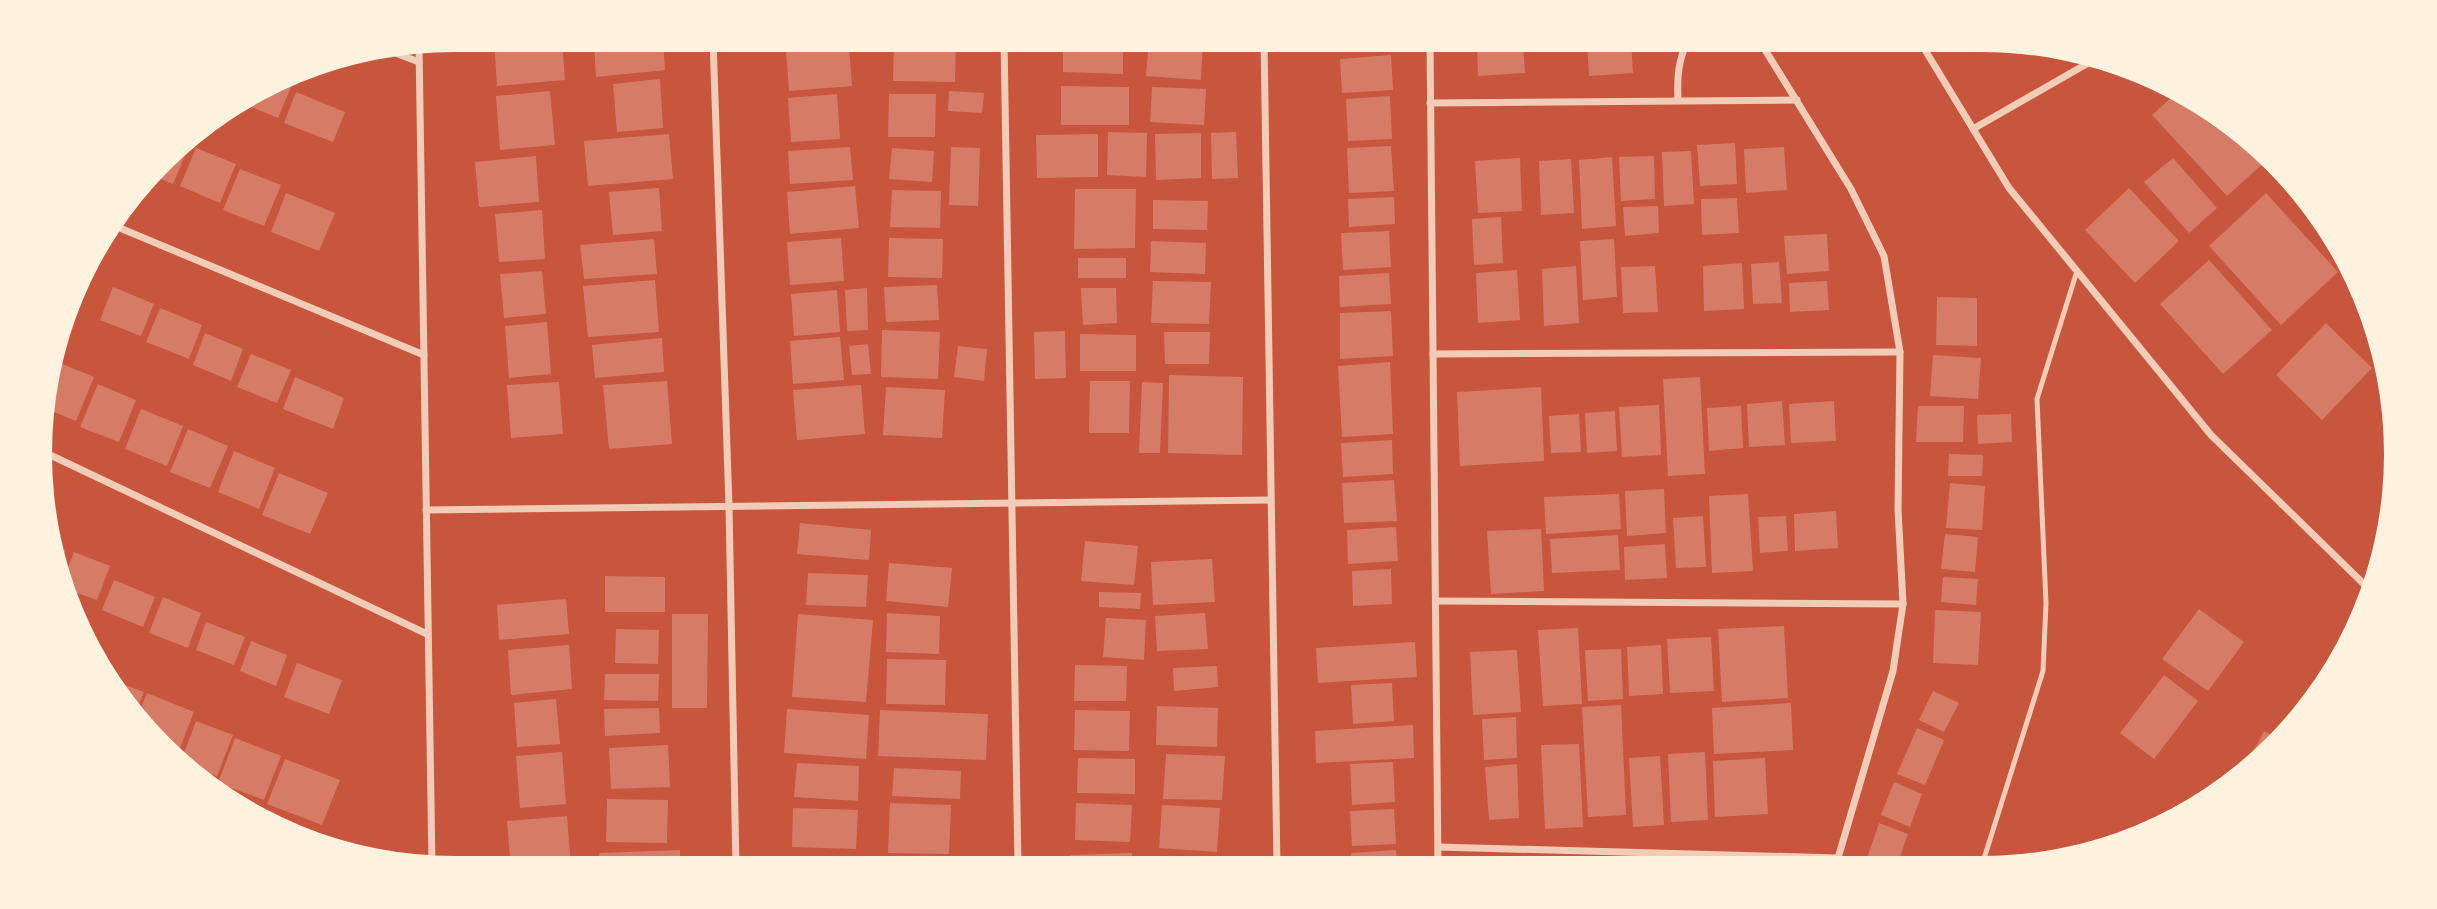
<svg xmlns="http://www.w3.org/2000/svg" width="2437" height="909" font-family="Roboto,sans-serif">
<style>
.building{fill:#d67c66}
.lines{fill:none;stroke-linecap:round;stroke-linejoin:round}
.service{stroke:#f1ccb7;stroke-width:5}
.minor{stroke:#f1ccb7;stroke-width:7}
</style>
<rect width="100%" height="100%" fill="#c8553d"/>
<g class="building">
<polygon points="494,40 562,40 565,80 497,86"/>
<polygon points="642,40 663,40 665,70 596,77 594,44"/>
<polygon points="894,40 956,40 955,82 893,81"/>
<polygon points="1063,40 1123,40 1123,74 1063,72"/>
<polygon points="1149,40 1203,44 1201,80 1146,76"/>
<polygon points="1343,40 1391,40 1391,48 1344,50"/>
<polygon points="1587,40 1631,40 1633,73 1589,76"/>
<polygon points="1523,43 1525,73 1478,76 1477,45"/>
<polygon points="849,46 852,86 789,91 786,51"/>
<polygon points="1391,55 1393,90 1342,93 1340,59"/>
<polygon points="660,79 663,128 617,132 613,84"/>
<polygon points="284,84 291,87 278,118 247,105"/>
<polygon points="1061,86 1129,87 1129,125 1061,125"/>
<polygon points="1152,87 1206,89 1204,125 1150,122"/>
<polygon points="550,91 555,145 500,150 496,96"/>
<polygon points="949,91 984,93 982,113 948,111"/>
<polygon points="296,92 345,112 333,142 284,123"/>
<polygon points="837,94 840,139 791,142 788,98"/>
<polygon points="889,94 936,94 935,137 888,137"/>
<polygon points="1390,96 1392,139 1348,141 1346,99"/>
<polygon points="2173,96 2235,126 2266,161 2227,196 2152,115"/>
<polygon points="1108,132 1147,133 1146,177 1107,175"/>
<polygon points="1236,132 1238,178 1212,179 1211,133"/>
<polygon points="1201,133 1201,178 1156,180 1155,134"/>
<polygon points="669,134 673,179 588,186 584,141"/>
<polygon points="1098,134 1098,177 1037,178 1036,135"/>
<polygon points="193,137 173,184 154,176 182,143"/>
<polygon points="1735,143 1737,184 1700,186 1697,145"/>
<polygon points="1391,146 1394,191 1349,193 1347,148"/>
<polygon points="850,147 853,180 790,184 788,151"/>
<polygon points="951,147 980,148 978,206 949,205"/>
<polygon points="1784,147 1787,190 1746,193 1744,149"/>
<polygon points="196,148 236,164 220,203 180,186"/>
<polygon points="892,148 934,151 932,182 889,179"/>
<polygon points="1691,151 1694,204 1664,206 1662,152"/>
<polygon points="536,156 539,202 479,207 475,162"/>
<polygon points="1654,156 1655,199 1621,201 1619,157"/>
<polygon points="1612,157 1616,226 1582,229 1579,160"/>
<polygon points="1520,158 1522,211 1478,213 1475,161"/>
<polygon points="2173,158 2217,208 2189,233 2144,182"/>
<polygon points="1571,159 1574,213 1541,215 1539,161"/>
<polygon points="2271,168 2290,189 2289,190 2268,172"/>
<polygon points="240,169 281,185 264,226 223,210"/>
<polygon points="855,186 859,228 790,234 787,192"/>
<polygon points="659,188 662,231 613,235 609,192"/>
<polygon points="2129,188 2179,241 2135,283 2085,230"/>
<polygon points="1075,189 1136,189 1135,248 1074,249"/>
<polygon points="892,190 941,191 940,228 890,227"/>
<polygon points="286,193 335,213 319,251 271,232"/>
<polygon points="2266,193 2338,272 2281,325 2209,246"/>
<polygon points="1394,197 1395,224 1349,227 1348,199"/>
<polygon points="1737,198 1739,233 1702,235 1701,199"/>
<polygon points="1153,200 1208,201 1207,230 1153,229"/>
<polygon points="1658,206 1659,233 1625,236 1623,207"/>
<polygon points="542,210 545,259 499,262 495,214"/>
<polygon points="2308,210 2341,248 2344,256 2304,214"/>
<polygon points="1501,217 1503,263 1474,265 1472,219"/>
<polygon points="1389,231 1391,267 1343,270 1341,233"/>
<polygon points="1827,234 1829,271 1787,274 1784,236"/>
<polygon points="841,238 844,281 790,285 787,242"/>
<polygon points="889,238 943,239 942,278 888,277"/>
<polygon points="654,239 657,274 584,279 580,245"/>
<polygon points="1614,239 1617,297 1583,300 1580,241"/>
<polygon points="1151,241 1206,243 1205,274 1150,272"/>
<rect x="1078" y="258" width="48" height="20"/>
<polygon points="2209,260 2272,330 2223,374 2160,304"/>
<polygon points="1779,262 1782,303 1753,304 1751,264"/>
<polygon points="1742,263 1744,309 1704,311 1703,266"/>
<polygon points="1576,266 1579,323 1544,326 1542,269"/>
<polygon points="1655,266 1658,312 1623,313 1621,267"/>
<polygon points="1517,270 1520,320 1478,323 1476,273"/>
<polygon points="542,271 546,314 504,318 500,274"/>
<polygon points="1389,273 1391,304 1340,307 1339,276"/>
<polygon points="655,280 659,332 588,337 583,286"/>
<polygon points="1153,281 1211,282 1209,324 1151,323"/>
<polygon points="1827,281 1829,310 1790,312 1789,283"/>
<polygon points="937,285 939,320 886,322 884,287"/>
<polygon points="113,287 154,304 141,336 100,320"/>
<polygon points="867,288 868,330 847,331 845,290"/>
<polygon points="1081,288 1116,288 1117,323 1083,325"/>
<polygon points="837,290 840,332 794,336 791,294"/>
<polygon points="1937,297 1977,298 1977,346 1936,345"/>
<polygon points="160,308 202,325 189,359 146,342"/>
<polygon points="1391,311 1393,356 1340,359 1340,313"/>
<polygon points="547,322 551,374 509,378 505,326"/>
<polygon points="2326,323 2372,368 2322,420 2276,375"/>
<polygon points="882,330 940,332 938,379 881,377"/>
<polygon points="1065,331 1066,378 1035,379 1034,332"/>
<polygon points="1164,332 1210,332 1209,364 1165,364"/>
<polygon points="205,333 243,349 231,381 193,365"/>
<polygon points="1080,334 1136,335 1136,371 1080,371"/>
<polygon points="840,337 844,380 793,384 790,341"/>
<polygon points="662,338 664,372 595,378 592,345"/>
<polygon points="868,344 871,374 852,375 849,346"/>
<polygon points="958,346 987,349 984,381 954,377"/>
<polygon points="251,354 291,370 277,403 237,387"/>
<polygon points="1933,355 1981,358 1978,399 1930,396"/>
<polygon points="57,362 94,377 76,421 44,408 44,400"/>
<polygon points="1390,362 1393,434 1342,437 1338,366"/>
<polygon points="1169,375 1243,377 1242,455 1168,453"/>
<polygon points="295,377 344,398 333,429 283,409"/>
<polygon points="1700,377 1705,474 1668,476 1663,379"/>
<polygon points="667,381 672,444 609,449 603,385"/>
<polygon points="1090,381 1130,381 1129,433 1089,433"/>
<polygon points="559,382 563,434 511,438 507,385"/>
<polygon points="1142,382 1163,383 1160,453 1139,453"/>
<polygon points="98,384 136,400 119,442 80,427"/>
<polygon points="861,385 865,434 797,440 793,390"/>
<polygon points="886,387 945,390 942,438 883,435"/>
<polygon points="1541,387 1544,461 1460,466 1457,392"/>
<polygon points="1782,401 1785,445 1749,447 1747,404"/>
<polygon points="1834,401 1836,441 1791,443 1789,404"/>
<polygon points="1659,405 1661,455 1622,457 1619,407"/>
<polygon points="1741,406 1743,448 1709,451 1707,408"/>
<polygon points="1918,406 1964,406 1963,442 1916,442"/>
<polygon points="141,409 183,426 167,466 125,449"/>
<polygon points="1615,411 1617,451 1587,453 1585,413"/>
<polygon points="1579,414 1581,452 1551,453 1549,416"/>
<polygon points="2011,414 2012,442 1978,444 1977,415"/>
<polygon points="188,429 228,446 210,488 170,472"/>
<polygon points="1392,440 1393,474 1343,477 1341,443"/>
<polygon points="234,451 275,468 259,509 218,492"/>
<polygon points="1949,454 1983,455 1982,476 1948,476"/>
<polygon points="279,473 328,493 310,534 262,515"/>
<polygon points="1394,480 1397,521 1344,523 1342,483"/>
<polygon points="1950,483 1985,486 1982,530 1946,528"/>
<polygon points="1664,489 1666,533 1627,536 1625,491"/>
<polygon points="1619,494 1621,529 1546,534 1544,497"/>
<polygon points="1748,494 1753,571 1712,573 1709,496"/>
<polygon points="1836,511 1838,548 1795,551 1794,514"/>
<polygon points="1703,516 1706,567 1676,568 1673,518"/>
<polygon points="1786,516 1788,551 1760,553 1758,517"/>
<polygon points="800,523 871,530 869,560 797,554"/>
<polygon points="1396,527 1398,561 1348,564 1347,530"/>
<polygon points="1541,529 1544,591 1491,594 1487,531"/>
<polygon points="1945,534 1978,537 1975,572 1941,569"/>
<polygon points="1618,535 1620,570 1552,573 1550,539"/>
<polygon points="1085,541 1138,546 1134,585 1081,581"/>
<polygon points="1665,544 1667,578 1625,580 1624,547"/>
<polygon points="52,545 66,550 60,564"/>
<polygon points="74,552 110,566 97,600 71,591 65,575"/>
<polygon points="1212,559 1215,602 1153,605 1151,562"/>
<polygon points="889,563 952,568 948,607 886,601"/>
<polygon points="1391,569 1392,604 1353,606 1352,571"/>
<polygon points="808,573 868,575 866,607 806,605"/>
<polygon points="605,576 665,577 665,612 605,612"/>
<polygon points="1943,577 1978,579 1976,605 1941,602"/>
<polygon points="114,580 155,597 143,627 102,610"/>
<polygon points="1099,592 1141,593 1140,609 1099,607"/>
<polygon points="163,597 201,613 188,648 149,633"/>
<polygon points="566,599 569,634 499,640 497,605"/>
<polygon points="2199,609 2244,642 2208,691 2162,659"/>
<polygon points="1935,610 1981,612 1978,665 1933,663"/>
<polygon points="887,613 940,616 939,654 886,652"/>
<polygon points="1205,613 1208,649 1157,651 1155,616"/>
<polygon points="672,614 708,614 707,708 672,708"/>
<polygon points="798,614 873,620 866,702 792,697"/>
<polygon points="1106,618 1146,620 1144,660 1103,657"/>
<polygon points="206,622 245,637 234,665 196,650"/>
<polygon points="1784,626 1788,698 1722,702 1718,629"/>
<polygon points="1578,628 1582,704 1543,706 1538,630"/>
<polygon points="616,629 659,630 658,664 615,663"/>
<polygon points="1711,637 1714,691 1670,693 1667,639"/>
<polygon points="251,641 287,655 276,686 240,671"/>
<polygon points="1415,642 1417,677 1318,683 1316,648"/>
<polygon points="569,645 572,689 511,695 508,650"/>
<polygon points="1661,645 1663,694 1629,696 1627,647"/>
<polygon points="1621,649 1623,699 1588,701 1585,650"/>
<polygon points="1517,650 1521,712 1473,715 1470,652"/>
<polygon points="887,659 946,660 945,705 886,704"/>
<polygon points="297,663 342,680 329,714 284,697"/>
<polygon points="1075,665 1127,666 1126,701 1074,701"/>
<polygon points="1217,666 1218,687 1174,691 1173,668"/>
<polygon points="605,674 659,674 658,701 604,700"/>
<polygon points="2164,675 2198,701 2154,759 2120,733"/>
<polygon points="107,678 144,692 136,712 110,684"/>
<polygon points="1392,683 1394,721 1353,724 1351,685"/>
<polygon points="1933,691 1959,703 1944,732 1919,720"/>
<polygon points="147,693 194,712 177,756 138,715"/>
<polygon points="556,699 560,744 517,747 514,703"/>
<polygon points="1791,703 1793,750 1714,754 1712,708"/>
<polygon points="1621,705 1626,815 1588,817 1582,707"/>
<polygon points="1157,706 1218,708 1217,747 1156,745"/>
<polygon points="659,708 660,733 605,736 604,709"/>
<polygon points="787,709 869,715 866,759 784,753"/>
<polygon points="880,710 988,714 986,760 878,756"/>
<polygon points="1075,710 1130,711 1129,751 1074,750"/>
<polygon points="1516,717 1517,758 1484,760 1482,719"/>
<polygon points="196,721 233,735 217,776 184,764 181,761"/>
<polygon points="1413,725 1414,758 1316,763 1315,731"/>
<polygon points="1917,728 1944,740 1925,785 1897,774"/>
<polygon points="2264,731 2279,739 2256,766 2240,776"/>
<polygon points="235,738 281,756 264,800 218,783"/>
<polygon points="1579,744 1583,827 1545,829 1541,745"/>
<polygon points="668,745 670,787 611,789 609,748"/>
<polygon points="562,752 566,804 520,808 516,756"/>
<polygon points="1705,752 1708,820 1671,822 1668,754"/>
<polygon points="1166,754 1225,756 1222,800 1163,799"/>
<polygon points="1660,756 1664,825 1633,827 1629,758"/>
<polygon points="1078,758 1135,759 1135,794 1077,793"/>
<polygon points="1765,758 1768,814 1715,817 1713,761"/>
<polygon points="285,759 340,780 322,825 267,804"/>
<polygon points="1393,762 1395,802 1352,805 1350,764"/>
<polygon points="797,763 859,766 858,801 794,797"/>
<polygon points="1517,764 1519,818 1489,820 1485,767"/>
<polygon points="894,768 961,771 960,799 892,796"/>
<polygon points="1894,782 1922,794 1910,827 1881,815"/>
<polygon points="607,799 668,800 667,843 606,842"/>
<polygon points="890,803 951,805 949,854 888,853"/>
<polygon points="1076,803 1132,805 1130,842 1075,840"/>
<polygon points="1162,805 1220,808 1217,852 1159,848"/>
<polygon points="793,808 858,810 856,849 792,847"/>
<polygon points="1394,809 1396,844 1352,846 1350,811"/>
<polygon points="567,816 571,867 511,869 507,821"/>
<polygon points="1879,823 1908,834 1897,865 1877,866 1866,861"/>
<polygon points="680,850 680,868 600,868 599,853"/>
<polygon points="1396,850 1397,867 1352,867 1351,853"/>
<polygon points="1132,853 1132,867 1070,867 1070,855"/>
<polygon points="1156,856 1217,858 1216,867 1155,867"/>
<polygon points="795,858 860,861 860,868 794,868"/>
</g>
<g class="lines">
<polyline class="service" points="1982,865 2043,671 2046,603 2037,399 2077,271"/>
<g class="minor">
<polyline points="713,40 729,506 736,868"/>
<polyline points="1004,40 1018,867"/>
<polyline points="1264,40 1277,867"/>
<polyline points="1430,40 1438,867"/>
<polyline points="1759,40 1851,189 1884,256 1900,352 1898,509 1903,604 1893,671 1838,858 1838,866"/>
<polyline points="1919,40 2009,188 2077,271 2211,435 2370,590"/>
<polyline points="419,46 432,866"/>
<polyline points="390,51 419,62"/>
<path d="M1678,100C1677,77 1678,61 1688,40"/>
<polyline points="1430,103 1797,100"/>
<polyline points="1973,129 2097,58"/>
<polyline points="115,226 424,355"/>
<polyline points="1433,354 1900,352"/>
<polyline points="46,453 427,634"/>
<polyline points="426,510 1270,500"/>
<polyline points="1436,601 1903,604"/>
<polyline points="1438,847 1838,858"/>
</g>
</g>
<path d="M0 0H2437V909H0ZM454 52H1982A402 402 0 0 1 2384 454V454A402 402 0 0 1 1982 856H454A402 402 0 0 1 52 454V454A402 402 0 0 1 454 52Z" fill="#fff3e0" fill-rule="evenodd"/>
</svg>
